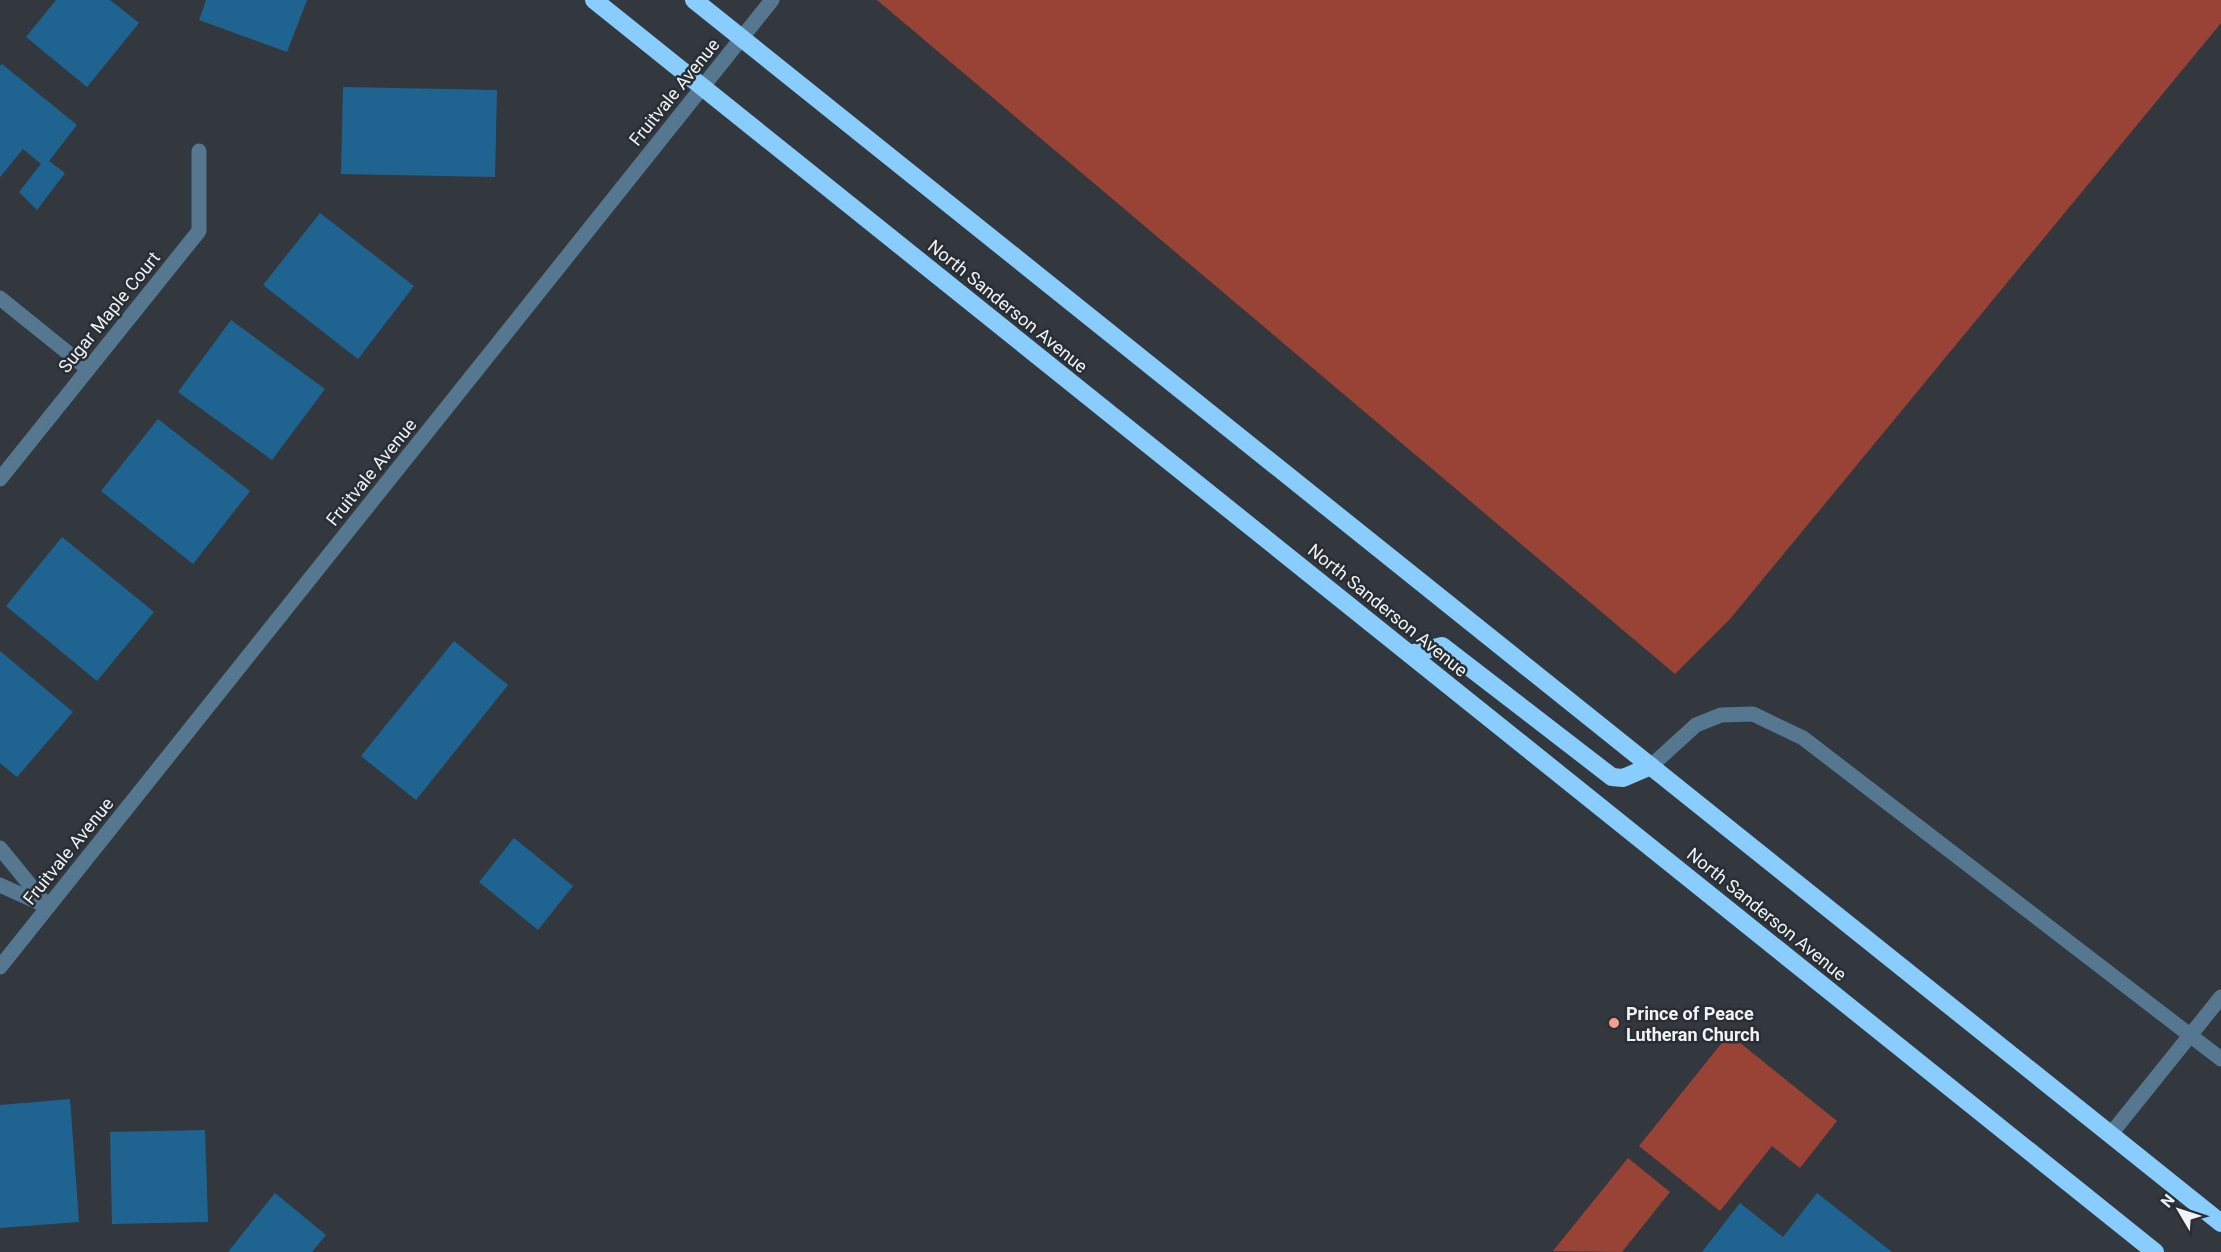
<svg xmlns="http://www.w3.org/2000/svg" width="2221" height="1252" font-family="Roboto,sans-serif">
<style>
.green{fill:#994337}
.building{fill:#1f6491}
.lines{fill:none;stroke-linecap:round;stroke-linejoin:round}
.lane{stroke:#557790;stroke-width:15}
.street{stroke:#557790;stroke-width:15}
.highway{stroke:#89ccfe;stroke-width:18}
.poi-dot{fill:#f59d8e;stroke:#282e33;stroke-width:2}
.labels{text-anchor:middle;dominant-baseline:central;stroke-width:5;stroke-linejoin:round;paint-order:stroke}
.street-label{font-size:18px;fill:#eff3f6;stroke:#282e33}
.poi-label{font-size:18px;font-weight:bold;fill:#eff3f6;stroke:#282e33;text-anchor:start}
</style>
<rect width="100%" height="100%" fill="#32383d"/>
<g class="green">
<polygon points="877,0 2221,0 2221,23 1730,619 1675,674"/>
<polygon points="1729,1034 1837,1121 1800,1168 1772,1146 1720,1211 1639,1146"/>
<polygon points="1628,1158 1670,1192 1622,1252 1553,1251"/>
</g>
<g class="building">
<polygon points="56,0 110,0 139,23 87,87 26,37"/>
<polygon points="206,0 307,0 287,52 199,20"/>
<polygon points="2,64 77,125 49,161 65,173 37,210 19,192 41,164 23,149 0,177 0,66"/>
<polygon points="343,87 497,90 495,177 341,174"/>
<polygon points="320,213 414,286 358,359 263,285"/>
<polygon points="231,320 325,389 272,460 178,392"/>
<polygon points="158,419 250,491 193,564 101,491"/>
<polygon points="62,537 154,612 97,681 6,606"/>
<polygon points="454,641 508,685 416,800 361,756"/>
<polygon points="0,651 73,712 17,777 0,763"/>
<polygon points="514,838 573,886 538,930 479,882"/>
<polygon points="70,1099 79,1222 0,1228 0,1105"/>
<polygon points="205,1130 208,1222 112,1224 110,1132"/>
<polygon points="275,1193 326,1235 312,1252 228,1252"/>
<polygon points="1817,1193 1892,1252 1702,1252 1740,1203 1783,1237"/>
</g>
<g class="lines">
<g class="lane">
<polyline points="1651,766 1696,725 1721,715 1753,714 1803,738 2221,1059"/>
<polyline points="2110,1135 2221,997"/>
</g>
<g class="street">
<polyline points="0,298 88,369"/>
<polyline points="0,479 199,231 199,151"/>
<polyline points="0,848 48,907"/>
<polyline points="0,885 44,905"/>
<polyline points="0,967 772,0"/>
</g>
<g class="highway">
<polyline points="594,0 2155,1252"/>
<polyline points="694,0 2221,1223"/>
<polyline points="1410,654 1442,646 1612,777 1623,778 1651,766"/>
</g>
</g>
<circle class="poi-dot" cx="1614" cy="1023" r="6"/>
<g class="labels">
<g class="street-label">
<text transform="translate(674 92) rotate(-51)">Fruitvale Avenue</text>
<text transform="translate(1008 306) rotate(39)">North Sanderson Avenue</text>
<text transform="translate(109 312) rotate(-51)">Sugar Maple Court</text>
<text transform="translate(371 472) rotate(-51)">Fruitvale Avenue</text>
<text transform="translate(1388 610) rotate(39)">North Sanderson Avenue</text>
<text transform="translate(68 851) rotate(-51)">Fruitvale Avenue</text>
<text transform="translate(1767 914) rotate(39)">North Sanderson Avenue</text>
</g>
<g class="poi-label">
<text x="1626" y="1013">Prince of Peace<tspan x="1626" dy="21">Lutheran Church</tspan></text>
</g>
</g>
<g transform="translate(2179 1210) rotate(309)" stroke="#282e33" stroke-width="4.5" paint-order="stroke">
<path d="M0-4.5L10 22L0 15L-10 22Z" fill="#eff3f6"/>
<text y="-9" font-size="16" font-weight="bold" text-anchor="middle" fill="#eff3f6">N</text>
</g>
</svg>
